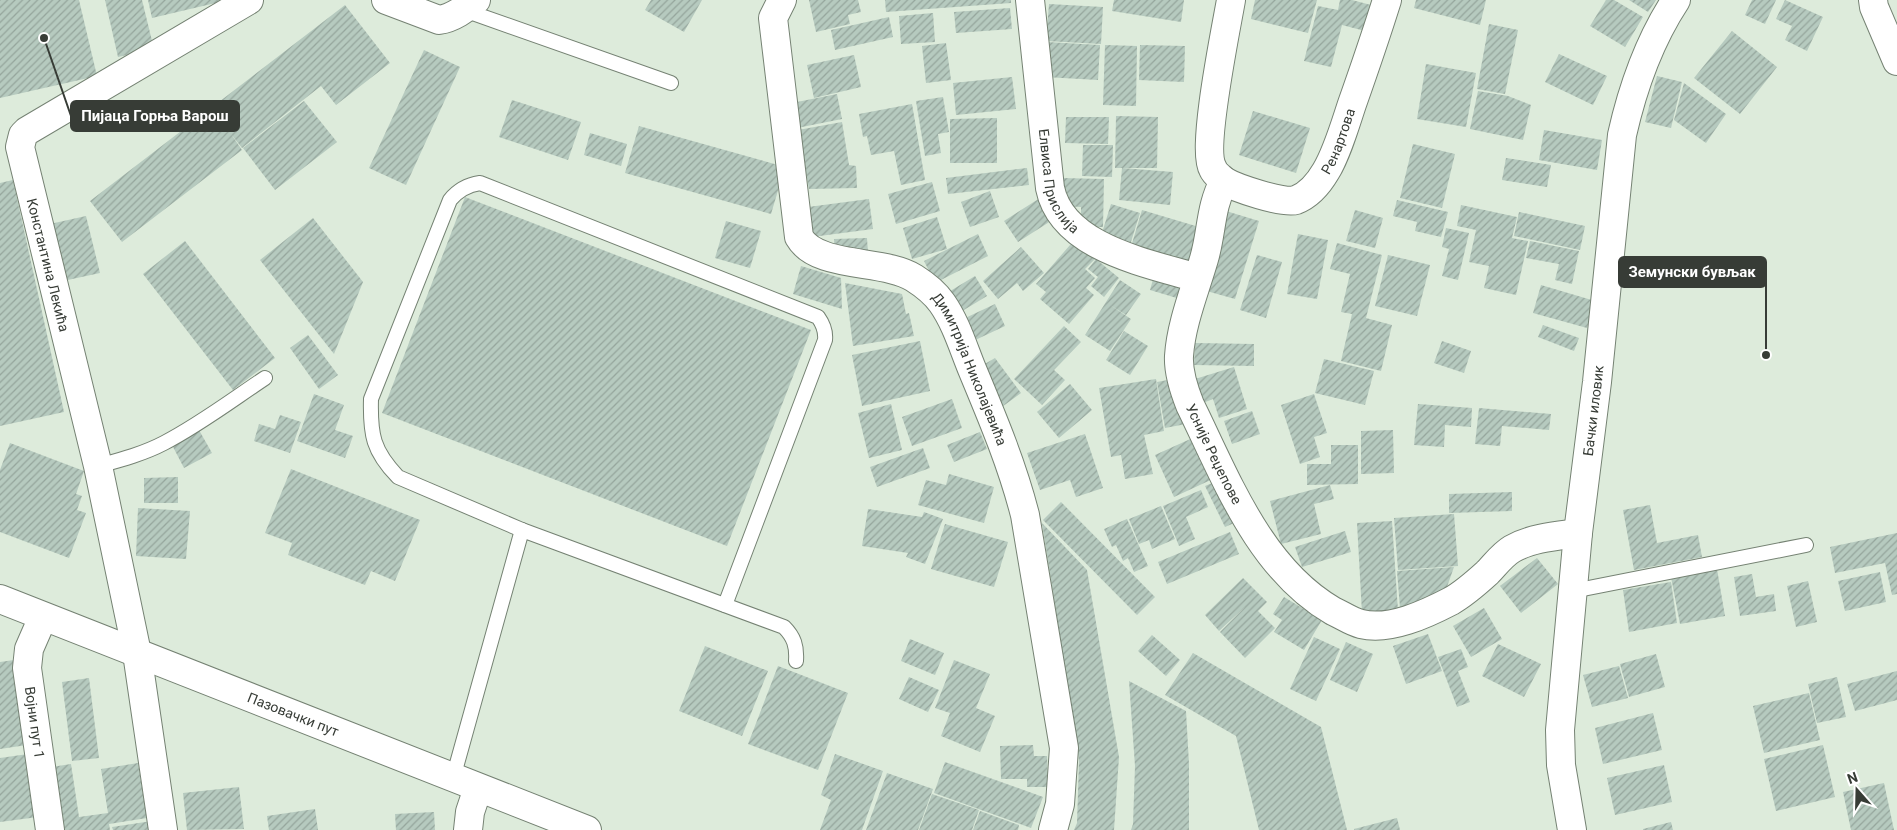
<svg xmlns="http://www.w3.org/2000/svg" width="1897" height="830" font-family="Roboto,sans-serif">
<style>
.building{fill:url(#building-hatch)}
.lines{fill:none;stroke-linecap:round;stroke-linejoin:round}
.service-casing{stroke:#758273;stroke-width:16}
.minor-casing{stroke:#758273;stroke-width:30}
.tertiary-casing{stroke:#758273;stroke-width:30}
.service{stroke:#fff;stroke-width:14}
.minor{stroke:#fff;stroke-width:28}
.tertiary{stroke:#fff;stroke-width:28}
.labels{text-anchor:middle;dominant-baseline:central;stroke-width:5;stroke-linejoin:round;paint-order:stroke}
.street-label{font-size:14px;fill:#373c36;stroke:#fff}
.leader{fill:none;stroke:#373c36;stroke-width:2}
.callout-dot{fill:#373c36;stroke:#fff;stroke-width:2}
.callout{fill:#373c36;stroke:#373c36;stroke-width:2}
.callout-label{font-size:15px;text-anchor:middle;font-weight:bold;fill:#fff}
</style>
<defs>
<pattern id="building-hatch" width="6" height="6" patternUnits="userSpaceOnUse" patternTransform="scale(1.25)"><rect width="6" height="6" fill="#b6cabf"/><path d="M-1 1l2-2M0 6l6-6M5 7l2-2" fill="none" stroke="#95a59c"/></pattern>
</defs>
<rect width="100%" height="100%" fill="#ddebdb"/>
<g class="building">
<polygon points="0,0 79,0 97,76 0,98"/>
<polygon points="105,0 142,0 154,49 118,57"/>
<polygon points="148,0 224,0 224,1 152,18"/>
<polygon points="651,0 702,0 684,32 645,10"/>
<polygon points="809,0 858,0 861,12 848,15 850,24 816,32"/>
<polygon points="885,0 1011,0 1011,3 886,12"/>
<polygon points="1114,0 1184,0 1181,22 1112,11"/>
<polygon points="1255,0 1317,0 1308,33 1251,19"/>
<polygon points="1340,0 1352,0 1371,5 1365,31 1342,25 1331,67 1304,61 1318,6 1338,10"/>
<polygon points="1416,0 1486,0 1480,25 1414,8"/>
<polygon points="1606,0 1614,0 1643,17 1625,47 1590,26"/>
<polygon points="1629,0 1656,0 1648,12"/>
<polygon points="1752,0 1776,0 1765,24 1745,15"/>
<polygon points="1785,0 1823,17 1807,51 1785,40 1792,26 1776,19"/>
<polygon points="1049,4 1103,7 1101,44 1046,41"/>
<polygon points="345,5 390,63 336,105 321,86 242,148 231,134 242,150 122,242 90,201"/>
<polygon points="1010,8 1012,29 956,33 954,12"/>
<polygon points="933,13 935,42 901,44 899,16"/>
<polygon points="889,17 893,37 835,50 831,30"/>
<polygon points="1489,24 1518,30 1505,94 1477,89"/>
<polygon points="1732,31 1777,67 1740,114 1694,78"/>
<polygon points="1047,42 1100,45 1098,80 1045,77"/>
<polygon points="946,43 951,80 926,83 922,46"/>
<polygon points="1105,45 1137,46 1136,106 1103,105"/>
<polygon points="1140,45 1185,46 1184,82 1139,80"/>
<polygon points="424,50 460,67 406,185 369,168"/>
<polygon points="1559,54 1607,76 1593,105 1545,82"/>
<polygon points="854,55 861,87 814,98 807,65"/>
<polygon points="1426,64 1476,73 1466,127 1417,119"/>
<polygon points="1657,76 1682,82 1671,128 1645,122"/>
<polygon points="1012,77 1016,109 956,115 953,83"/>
<polygon points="1684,83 1726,114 1706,143 1674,120"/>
<polygon points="1478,91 1508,96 1531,105 1523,140 1470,129"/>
<polygon points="837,94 842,119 797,128 792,103"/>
<polygon points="943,97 949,132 938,134 941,153 925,156 916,101"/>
<polygon points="512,100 581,122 568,160 499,137"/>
<polygon points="304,101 337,142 275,190 243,148"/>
<polygon points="912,104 925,180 901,185 894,151 871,155 867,136 863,137 859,114"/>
<polygon points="1253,111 1310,128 1296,173 1239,155"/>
<polygon points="1116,116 1158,117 1157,168 1115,168"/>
<polygon points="1066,117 1109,117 1108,144 1065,143"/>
<polygon points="997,118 997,163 950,163 950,119"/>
<polygon points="842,122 849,165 856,166 857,188 809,189 798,130"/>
<polygon points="639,126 785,167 771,214 625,173"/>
<polygon points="1544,130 1602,140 1597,170 1539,160"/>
<polygon points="590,133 627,144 621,166 584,155"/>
<polygon points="1413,144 1455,154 1442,208 1400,198"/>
<polygon points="1083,145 1113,145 1112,177 1082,176"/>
<polygon points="1506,158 1551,165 1547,187 1502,180"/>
<polygon points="1027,168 1029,185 948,194 946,178"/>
<polygon points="1122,168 1173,172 1170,205 1119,200"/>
<polygon points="1061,178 1104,179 1103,227 1081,227 1081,207 1060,206"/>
<polygon points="13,180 64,412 0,426 0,183"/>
<polygon points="932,182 940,211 896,224 888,194"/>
<polygon points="990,191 999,217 970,227 961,202"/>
<polygon points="465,197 811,330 727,546 382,413"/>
<polygon points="1040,198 1054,219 1018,242 1004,221"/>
<polygon points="869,199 873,229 812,237 808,207"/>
<polygon points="1397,200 1448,212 1441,237 1415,231 1417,222 1393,216"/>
<polygon points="1111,204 1140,213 1130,245 1101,236"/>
<polygon points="1461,205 1517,217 1512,238 1528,241 1516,295 1484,288 1489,266 1469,262 1476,230 1457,226"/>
<polygon points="1142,210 1199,227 1188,264 1131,247"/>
<polygon points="1355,210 1383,218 1375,248 1346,241"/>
<polygon points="1226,211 1259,221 1235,299 1203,290"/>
<polygon points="1519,212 1585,226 1580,250 1514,236"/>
<polygon points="86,216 100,273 63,281 50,224"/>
<polygon points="937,217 947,249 912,259 903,228"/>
<polygon points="313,218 363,282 334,354 260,260"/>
<polygon points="726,221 761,231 750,268 715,258"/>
<polygon points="1446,228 1469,233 1458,280 1442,276 1449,249 1442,247"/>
<polygon points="978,234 988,256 935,283 924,261"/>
<polygon points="1298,234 1328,240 1317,299 1287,294"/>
<polygon points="1077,237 1098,256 1085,269 1095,278 1086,288 1094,295 1069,324 1040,299 1046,292 1036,284"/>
<polygon points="867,238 868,253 835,256 834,239"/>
<polygon points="185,241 275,358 233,390 143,274"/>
<polygon points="1530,241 1579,251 1572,284 1555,280 1559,264 1526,258"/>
<polygon points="1337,243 1382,255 1366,318 1392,325 1381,371 1341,361 1352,314 1341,312 1350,274 1330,269"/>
<polygon points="1021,247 1044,273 1023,291 1017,283 998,299 983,281"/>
<polygon points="1257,255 1282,262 1266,318 1240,310"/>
<polygon points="1388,255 1430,265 1417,316 1375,306"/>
<polygon points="1096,259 1119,278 1104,297 1091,286 1098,277 1088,269"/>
<polygon points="801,266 841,278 842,309 793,294"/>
<polygon points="1156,269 1186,279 1180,299 1150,290"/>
<polygon points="975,276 987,296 959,313 947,293"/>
<polygon points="1120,280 1141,294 1126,315 1110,305 1131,319 1110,351 1085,335"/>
<polygon points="845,283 902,294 906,314 909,313 914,336 853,346"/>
<polygon points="1541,285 1595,301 1587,328 1533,313"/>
<polygon points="995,304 1005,326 971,342 961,320"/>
<polygon points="1543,325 1579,338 1574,351 1538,337"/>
<polygon points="1064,326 1081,342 1054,370 1065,380 1042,405 1014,379"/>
<polygon points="1124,331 1148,346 1130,375 1106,360"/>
<polygon points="308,335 338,375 319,389 290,348"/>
<polygon points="920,341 930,391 862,406 852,355"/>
<polygon points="1442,341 1471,351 1464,373 1434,363"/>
<polygon points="1195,343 1254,344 1254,366 1194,365"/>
<polygon points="995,358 1021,393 999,409 978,368"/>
<polygon points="1324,359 1374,371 1365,405 1315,393"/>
<polygon points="1234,367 1247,409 1219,418 1213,399 1203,403 1195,379"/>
<polygon points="1178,378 1186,424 1165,428 1157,382"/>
<polygon points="1156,379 1164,431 1144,435 1153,474 1125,479 1121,455 1111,457 1099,388"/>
<polygon points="1070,384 1092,410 1059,438 1037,412"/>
<polygon points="314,394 344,405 335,430 353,436 345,458 297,441"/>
<polygon points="1314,394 1327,433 1314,437 1320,457 1300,464 1281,405"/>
<polygon points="952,399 962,428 912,446 902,417"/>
<polygon points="891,404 902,450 869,458 858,413"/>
<polygon points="1418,404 1472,408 1471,427 1445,425 1444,447 1414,445"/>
<polygon points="1479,408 1551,414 1549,430 1502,426 1500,446 1475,444"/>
<polygon points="1252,411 1260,434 1232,444 1224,421"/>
<polygon points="280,415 301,422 290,453 254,441 259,424 275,429"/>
<polygon points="199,430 212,453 184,468 172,445"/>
<polygon points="1393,430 1394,473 1361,474 1361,431"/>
<polygon points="980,432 987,449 954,462 947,445"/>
<polygon points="1085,434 1103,488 1076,497 1070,480 1040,490 1027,453"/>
<polygon points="1197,436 1215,478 1174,497 1155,455"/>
<polygon points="10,443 84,471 76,494 82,496 77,510 86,513 69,558 0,532 0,470"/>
<polygon points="1331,445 1358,445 1358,484 1307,485 1307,464 1331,464"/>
<polygon points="923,448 930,468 877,487 870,467"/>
<polygon points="291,469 420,520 395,581 371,571 365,585 288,555 292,543 265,533"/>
<polygon points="949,474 994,487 984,523 918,505 926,480 946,485"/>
<polygon points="178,477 178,503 144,503 144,478"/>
<polygon points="1222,479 1241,520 1225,527 1205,486"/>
<polygon points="1330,485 1334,499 1314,504 1321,534 1281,544 1270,501"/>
<polygon points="1201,490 1208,507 1186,517 1195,539 1179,546 1163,506"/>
<polygon points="1512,492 1512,511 1449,513 1449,494"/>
<polygon points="1061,502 1155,597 1137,615 1043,520"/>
<polygon points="1650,505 1657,543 1698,535 1702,557 1634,570 1623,510"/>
<polygon points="1161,506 1175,539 1152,549 1149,540 1139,544 1129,519"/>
<polygon points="138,508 190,511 186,559 136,556"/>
<polygon points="868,509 922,517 924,512 943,519 925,564 906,557 908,553 862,546"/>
<polygon points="1454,514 1458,566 1398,570 1394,518"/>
<polygon points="1127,519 1148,566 1134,572 1128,558 1123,561 1116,545 1112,547 1104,529"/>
<polygon points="1392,521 1398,611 1362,613 1357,523"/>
<polygon points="1042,523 1087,570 1119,757 1114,830 1074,830 1077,823 1079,760"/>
<polygon points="945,524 1008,542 994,587 931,569"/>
<polygon points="1345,531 1351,552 1302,567 1295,547"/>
<polygon points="1230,532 1239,554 1167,584 1158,562"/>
<polygon points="1897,533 1897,594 1892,595 1885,563 1835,573 1830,547"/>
<polygon points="1537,558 1558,584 1521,613 1500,586"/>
<polygon points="1454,567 1442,601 1400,608 1397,571"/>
<polygon points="1717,569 1725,616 1680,624 1671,577"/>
<polygon points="1880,572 1886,602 1845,611 1838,581"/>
<polygon points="1752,574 1756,597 1774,594 1776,611 1740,616 1734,577"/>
<polygon points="1243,578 1267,602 1258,611 1275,628 1245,658 1220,632 1246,606 1219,631 1205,615"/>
<polygon points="1808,581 1817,622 1796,627 1787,586"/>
<polygon points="1671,582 1677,623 1629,632 1623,590"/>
<polygon points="1284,597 1322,620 1304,650 1274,632 1282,620 1273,614"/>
<polygon points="1484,608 1502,639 1471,657 1453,626"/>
<polygon points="1428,634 1442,671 1406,684 1393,646"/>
<polygon points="1152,635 1180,660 1166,676 1138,651"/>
<polygon points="1314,637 1340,649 1316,701 1290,689"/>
<polygon points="910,639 944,653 935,675 901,661"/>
<polygon points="1346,642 1373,654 1357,692 1330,680"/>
<polygon points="1498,644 1541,664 1524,697 1482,676"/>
<polygon points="705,646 768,671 742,736 679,711"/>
<polygon points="1461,649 1468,667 1458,671 1470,702 1457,707 1438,657"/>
<polygon points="1193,653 1321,727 1347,830 1259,830 1236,736 1165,695"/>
<polygon points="1656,654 1665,687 1629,697 1620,664"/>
<polygon points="14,660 27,745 0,749 0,662"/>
<polygon points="954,660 990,674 976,708 995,716 980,752 941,736 950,713 935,708"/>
<polygon points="778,666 848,693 818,770 748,744"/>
<polygon points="1619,666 1628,698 1592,707 1583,675"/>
<polygon points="1897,671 1897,700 1855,711 1847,684"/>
<polygon points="909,677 939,690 928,712 899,699"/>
<polygon points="1837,677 1846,717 1817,723 1808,684"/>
<polygon points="89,678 99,758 72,761 62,682"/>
<polygon points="1129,681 1186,711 1189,764 1189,830 1131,830 1133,824 1135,766"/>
<polygon points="1809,693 1820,740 1764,753 1753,706"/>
<polygon points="1653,713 1662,750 1603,764 1595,728"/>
<polygon points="1033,745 1034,756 1047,756 1048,787 1027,787 1027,779 1001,779 1000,746"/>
<polygon points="1823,745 1835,797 1776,811 1764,759"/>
<polygon points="28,754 38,817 0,822 0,758"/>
<polygon points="835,754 883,771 862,830 820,830 831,800 821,795"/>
<polygon points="945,762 1043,797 1031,828 934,793"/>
<polygon points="138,763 147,818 109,824 110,830 55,830 45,768 71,764 79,817 108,813 101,769"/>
<polygon points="1664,765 1672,802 1615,815 1607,778"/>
<polygon points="887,773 933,789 918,830 866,830"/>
<polygon points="1884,783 1894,830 1851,830 1843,792"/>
<polygon points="239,787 244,829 187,830 183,793"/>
<polygon points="932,794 979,810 972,830 919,830"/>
<polygon points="315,809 318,830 269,830 267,816"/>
<polygon points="980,811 1019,825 1018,830 973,830"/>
<polygon points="434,812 435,830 396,830 395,814"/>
<polygon points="1397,818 1400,830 1354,830 1354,829"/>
<polygon points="152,821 154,830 113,830 112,827"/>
<polygon points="1671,822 1673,830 1643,830 1643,829"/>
</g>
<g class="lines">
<g class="service-casing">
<g id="service">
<polyline points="464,10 671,83"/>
<path d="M98,466C120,460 143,454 164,443C199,425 232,400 265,378"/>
<path d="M522,530L398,477C373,451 370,435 371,399L450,200C458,190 467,185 480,183L818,317C823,324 826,331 825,340L725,605"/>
<polyline points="1573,591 1806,545"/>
<path d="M453,778L522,530L784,627C794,637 797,646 796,661"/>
</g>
</g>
<g class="minor-casing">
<g id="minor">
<path d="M386,0L439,20C453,18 465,9 476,0"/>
<path id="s1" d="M782,0L773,18L799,237C817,269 885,259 914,278C925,285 935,293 942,303C956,323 963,347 972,369C992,417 1012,464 1025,515L1064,748L1060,804L1053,830"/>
<path id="s2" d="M1030,0L1050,188C1062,248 1148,263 1197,278"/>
<path id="s3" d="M1231,0C1226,29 1201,149 1213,169C1215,174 1220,177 1224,181C1210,207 1212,232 1204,259C1195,290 1181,324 1179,356C1178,373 1184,390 1190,405C1226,478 1259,568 1333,611C1342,615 1352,622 1361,624C1390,631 1426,614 1451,601C1465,593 1476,583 1487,573C1495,565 1502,555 1512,549C1531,538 1556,536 1578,533"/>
<polyline points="1873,0 1874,7 1897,61"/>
<path id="s4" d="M1224,181C1236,188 1283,204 1296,200C1309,195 1319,183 1326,171C1337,153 1345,125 1352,104C1364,70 1376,35 1387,0"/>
<path id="s5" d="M43,617L29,649L27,668L50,830"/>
<polyline points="163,830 137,653 98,466 20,147 23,135 27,131 249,0"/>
<polyline points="468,830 470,812 478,788"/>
<path id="s6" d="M1572,830L1561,765L1560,730L1578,533L1597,382L1622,135C1633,86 1649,41 1676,0"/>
</g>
</g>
<g class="tertiary-casing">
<g id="tertiary">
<path id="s7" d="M0,599L587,830"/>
</g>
</g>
<use href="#service" class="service"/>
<use href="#minor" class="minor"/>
<use href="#tertiary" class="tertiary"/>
</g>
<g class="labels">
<g class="street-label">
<text stroke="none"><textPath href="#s4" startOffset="150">Ренартова</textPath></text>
<text stroke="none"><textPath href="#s2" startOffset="185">Елвиса Прислија</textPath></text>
<text transform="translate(48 265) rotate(76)">Константина Лекића</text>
<text stroke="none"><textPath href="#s1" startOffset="475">Димитрија Николајевића</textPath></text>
<text stroke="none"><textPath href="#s6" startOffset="422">Бачки иловик</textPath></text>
<text stroke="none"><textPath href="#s3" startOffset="474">Усније Реџепове</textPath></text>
<text stroke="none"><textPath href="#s7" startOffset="315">Пазовачки пут</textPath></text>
<text stroke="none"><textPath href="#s5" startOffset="109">Војни пут 1</textPath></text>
</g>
</g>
<path class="leader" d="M44 38L71 116M1766 355L1766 272"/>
<g class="callout-dot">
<circle cx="44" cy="38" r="5"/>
<circle cx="1766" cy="355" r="5"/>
</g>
<g class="callout">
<rect x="71" y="101" width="168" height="30" rx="5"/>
<rect x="1619" y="257" width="147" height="30" rx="5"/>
</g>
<g class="callout-label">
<text x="155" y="121">Пијаца Горња Варош</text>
<text x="1692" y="277">Земунски бувљак</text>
</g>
<g transform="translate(1857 790) rotate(340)" stroke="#ffffff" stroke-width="4" paint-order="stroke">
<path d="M0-4L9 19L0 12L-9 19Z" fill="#373c36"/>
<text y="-8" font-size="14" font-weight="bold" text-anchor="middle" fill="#373c36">N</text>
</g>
</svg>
